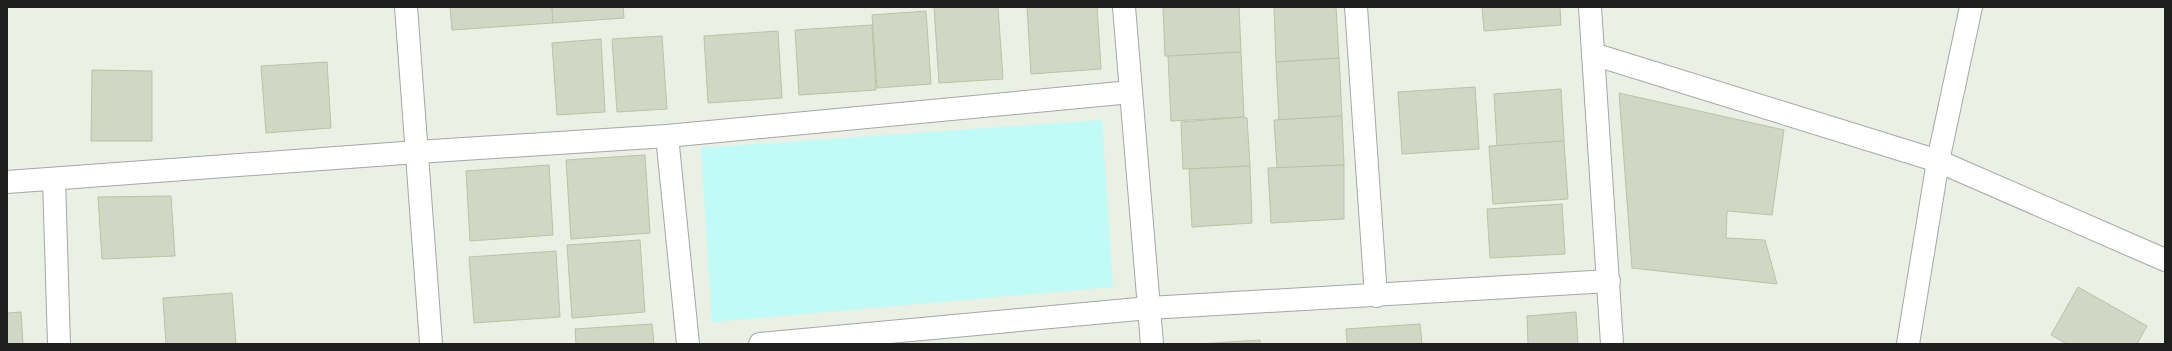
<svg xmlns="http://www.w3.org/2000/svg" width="2172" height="351" font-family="Figtree,sans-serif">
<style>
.park{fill:#c0fbf7}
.building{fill:#d1d7c4;stroke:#bac2a6}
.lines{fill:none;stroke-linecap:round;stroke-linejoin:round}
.street-casing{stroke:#a6a6a6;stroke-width:24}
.street{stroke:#fff;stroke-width:22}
</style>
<rect width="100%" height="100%" fill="#eaf0e4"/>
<polygon class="park" points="1102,120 1113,287 712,322 701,148"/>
<g class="building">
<polygon points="450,7 552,7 553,23 452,30"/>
<polygon points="552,7 623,7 624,18 553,23"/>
<polygon points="934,7 998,7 1003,79 939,83"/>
<polygon points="1027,7 1097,7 1101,69 1031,74"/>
<polygon points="1163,7 1239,7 1241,52 1165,56"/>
<polygon points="1274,7 1336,7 1339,58 1276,62"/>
<polygon points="1482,7 1560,7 1561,25 1484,31"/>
<polygon points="926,11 931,84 877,88 872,15"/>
<polygon points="872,25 876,90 799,95 795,30"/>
<polygon points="778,31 782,98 708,103 704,36"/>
<polygon points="662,36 667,109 617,112 612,39"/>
<polygon points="601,39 605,112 557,115 552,43"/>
<polygon points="1241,52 1244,117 1171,121 1168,56"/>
<polygon points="1339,58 1342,116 1279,120 1276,62"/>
<polygon points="327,62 331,128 266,133 261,66"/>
<polygon points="92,70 152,71 152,141 91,141"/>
<polygon points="1475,87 1479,149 1402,154 1398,92"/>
<polygon points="1561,89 1564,141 1497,146 1494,94"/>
<polygon points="1619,93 1784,130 1772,215 1727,211 1726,238 1765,240 1777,284 1632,268"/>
<polygon points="1342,116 1344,165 1277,168 1274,120"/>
<polygon points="1244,117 1247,118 1250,166 1183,169 1181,122"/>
<polygon points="1564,141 1568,199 1493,204 1489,146"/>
<polygon points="645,155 650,233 571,239 566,160"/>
<polygon points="549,165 553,235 470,241 466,171"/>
<polygon points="1344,165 1344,219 1271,223 1268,168"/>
<polygon points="1250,166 1252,223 1192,227 1189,169"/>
<polygon points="171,196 175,256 102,259 98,197"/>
<polygon points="1562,204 1565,254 1490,258 1487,209"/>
<polygon points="640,240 645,312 572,318 567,245"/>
<polygon points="556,251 560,317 474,323 469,257"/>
<polygon points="2078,287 2147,326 2137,344 2067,344 2051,335"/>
<polygon points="232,293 236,344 166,344 163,298"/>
<polygon points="21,312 23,344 7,344 7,313"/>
<polygon points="1576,312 1578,344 1528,344 1527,316"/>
<polygon points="652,324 654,344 576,344 575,329"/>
<polygon points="1420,324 1422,344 1347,344 1346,329"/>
<polygon points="1260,340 1260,344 1198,344"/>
</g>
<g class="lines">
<g class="street-casing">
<g id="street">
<polyline points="406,7 431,344"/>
<polyline points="1124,7 1152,344"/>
<polyline points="1356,7 1376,296"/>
<polyline points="1590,7 1612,344"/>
<polyline points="1593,54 1938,161 2165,260"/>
<polyline points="667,136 688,344"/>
<polyline points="54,179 59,344"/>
<polyline points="7,182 417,152 667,136 1131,92"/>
<polyline points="760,344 1149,308 1609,281"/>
<polyline points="1908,344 1938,161 1971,7"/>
</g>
</g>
<use href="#street" class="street"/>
</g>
<rect width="2172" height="351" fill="none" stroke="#1f1f1f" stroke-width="16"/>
</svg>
